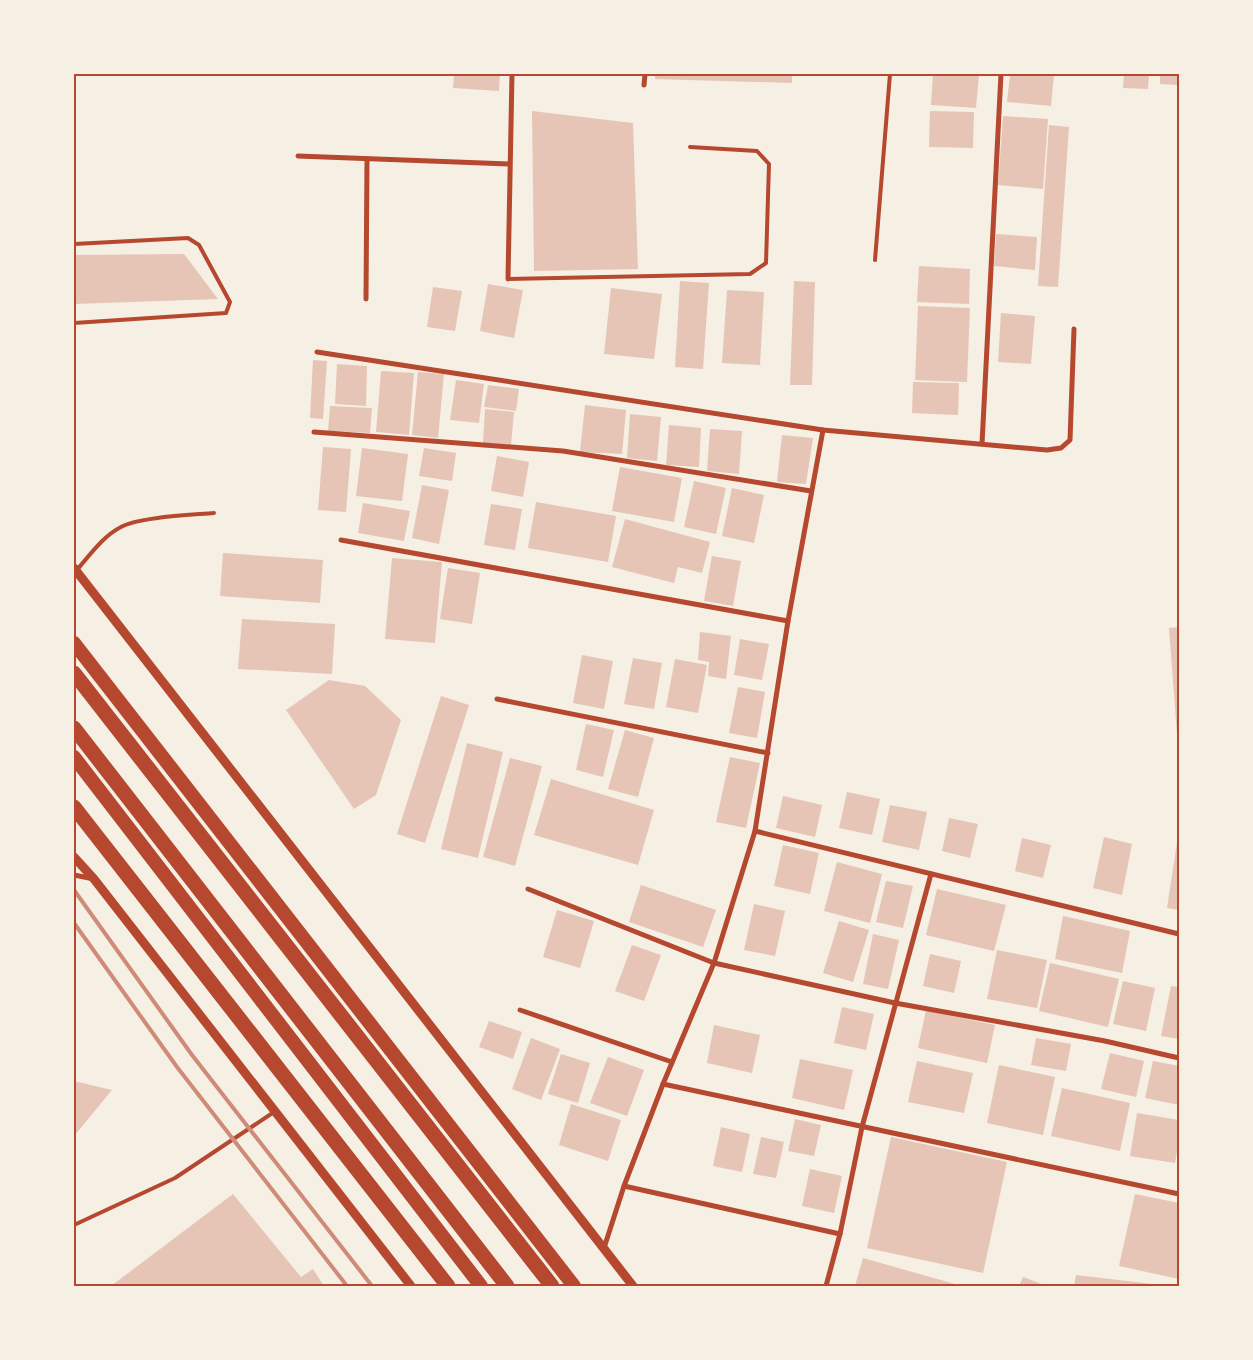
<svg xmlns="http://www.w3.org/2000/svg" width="1253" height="1360" font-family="Helvetica,sans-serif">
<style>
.building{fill:#e6c5b7}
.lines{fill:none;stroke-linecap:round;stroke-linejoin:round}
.service{stroke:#b5482f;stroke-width:4}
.minor{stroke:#b5482f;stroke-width:5}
.tertiary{stroke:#b5482f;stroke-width:9}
.trunk{stroke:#b5482f;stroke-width:14}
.motorway{stroke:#b5482f;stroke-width:15}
.rail{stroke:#cf8b77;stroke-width:4}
.neatline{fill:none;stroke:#b5482f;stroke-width:2}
</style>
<rect width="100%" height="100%" fill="#f6efe4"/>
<g class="building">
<polygon points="454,74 500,74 499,91 453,88"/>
<polygon points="655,74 792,74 792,83 655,79"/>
<polygon points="933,74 979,74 976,108 931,105"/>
<polygon points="1010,74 1054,74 1051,106 1007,102"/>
<polygon points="1124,74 1149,74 1148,89 1123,88"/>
<polygon points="1160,74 1179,74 1179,85 1160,84"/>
<polygon points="532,111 633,123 638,269 534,271"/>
<polygon points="930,111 974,112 973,148 929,147"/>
<polygon points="1003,116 1048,119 1043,189 998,185"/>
<polygon points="1049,125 1069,127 1058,287 1038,286"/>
<polygon points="996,234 1037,237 1035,270 994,266"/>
<polygon points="184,254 218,299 74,304 74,255"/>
<polygon points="919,266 970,269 969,304 917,302"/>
<polygon points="680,281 709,283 703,369 675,367"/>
<polygon points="794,281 815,282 812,385 790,385"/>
<polygon points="488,284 523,290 514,338 480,331"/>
<polygon points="433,287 462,291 455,331 427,327"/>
<polygon points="611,288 662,294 654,359 604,354"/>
<polygon points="727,290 764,292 760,365 722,363"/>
<polygon points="918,306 970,308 967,382 915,380"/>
<polygon points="1001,313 1035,316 1031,364 998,362"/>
<polygon points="313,360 327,361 323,419 310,418"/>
<polygon points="337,364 367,366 366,406 335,404"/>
<polygon points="381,371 414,373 409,435 376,432"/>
<polygon points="418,372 444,374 438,438 412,435"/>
<polygon points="456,380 484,384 479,423 450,420"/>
<polygon points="913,382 959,383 958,415 912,413"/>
<polygon points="488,385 519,389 516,411 484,407"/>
<polygon points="585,405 626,410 622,454 580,452"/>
<polygon points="330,406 372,408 370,433 328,431"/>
<polygon points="485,409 514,412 511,445 483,443"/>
<polygon points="630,414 661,417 657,461 627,458"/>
<polygon points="669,425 701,428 699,467 666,465"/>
<polygon points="710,429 742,431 739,474 707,471"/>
<polygon points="782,435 813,438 806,484 777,482"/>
<polygon points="323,447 351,449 346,512 318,510"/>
<polygon points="362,448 408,454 402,501 356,496"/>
<polygon points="424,448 456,453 452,481 419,476"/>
<polygon points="497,456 529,462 523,497 491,491"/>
<polygon points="620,467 682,478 674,522 612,511"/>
<polygon points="694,481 726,488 716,534 684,527"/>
<polygon points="422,485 449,490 439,544 412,538"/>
<polygon points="732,488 764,495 754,543 722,536"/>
<polygon points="536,502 616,516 608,562 528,548"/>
<polygon points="363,503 410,511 404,541 358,533"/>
<polygon points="491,504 522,509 515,550 484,545"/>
<polygon points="625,519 710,542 702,573 678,567 674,583 612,567"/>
<polygon points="223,553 323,560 320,603 220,596"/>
<polygon points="712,556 741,561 733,606 704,601"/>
<polygon points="392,558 442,562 435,643 385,639"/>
<polygon points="448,568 480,573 472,624 440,619"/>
<polygon points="242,619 335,624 332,674 238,669"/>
<polygon points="1179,627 1179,748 1178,748 1169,628"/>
<polygon points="700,632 731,636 726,679 708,676 709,662 698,660"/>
<polygon points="740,639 769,644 762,680 734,675"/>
<polygon points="582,655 613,661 604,709 573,703"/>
<polygon points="633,658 662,663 654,709 624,704"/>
<polygon points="675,659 707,665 698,713 666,707"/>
<polygon points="329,680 365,686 401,720 376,795 354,809 286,710"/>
<polygon points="738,687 765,692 757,738 729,733"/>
<polygon points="441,696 469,705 425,843 397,834"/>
<polygon points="586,724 614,730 603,777 576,770"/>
<polygon points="625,730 654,738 638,797 608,789"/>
<polygon points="467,743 503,752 478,858 441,849"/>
<polygon points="730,757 760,763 746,828 716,822"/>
<polygon points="510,758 542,766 515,866 483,857"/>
<polygon points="551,779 654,810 638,865 534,835"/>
<polygon points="847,792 880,799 872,835 839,828"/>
<polygon points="783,796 822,805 815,837 776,828"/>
<polygon points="890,805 927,812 919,850 882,842"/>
<polygon points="949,818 978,824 970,858 942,851"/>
<polygon points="1178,836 1179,836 1179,910 1167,908"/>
<polygon points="1104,837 1132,844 1122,895 1093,888"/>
<polygon points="1022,838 1051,845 1043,878 1015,871"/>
<polygon points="783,845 819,853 810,894 774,886"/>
<polygon points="837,862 882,874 870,923 824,911"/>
<polygon points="886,881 913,886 903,928 876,922"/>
<polygon points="641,885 716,910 703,947 629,922"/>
<polygon points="937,889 1006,905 994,951 926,935"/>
<polygon points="754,904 785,911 775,956 744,950"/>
<polygon points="557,910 594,921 580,968 543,957"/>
<polygon points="1063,916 1130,931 1122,973 1055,959"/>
<polygon points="839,921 869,930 853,982 823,973"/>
<polygon points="873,934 899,940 888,989 863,984"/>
<polygon points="632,945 661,955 644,1001 615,991"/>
<polygon points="997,950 1047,960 1037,1008 987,999"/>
<polygon points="930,954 961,961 954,993 923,986"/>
<polygon points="1050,963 1119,979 1108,1027 1039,1011"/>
<polygon points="1123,981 1155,988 1146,1031 1113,1024"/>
<polygon points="1171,986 1179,987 1179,1039 1161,1036"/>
<polygon points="842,1007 874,1014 866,1050 834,1043"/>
<polygon points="926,1010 995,1025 987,1063 918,1048"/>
<polygon points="489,1021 522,1032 513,1059 479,1047"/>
<polygon points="714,1025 760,1035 752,1073 707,1063"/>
<polygon points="531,1038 560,1049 541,1100 512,1089"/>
<polygon points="1036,1038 1071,1044 1066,1071 1031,1065"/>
<polygon points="1110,1053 1144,1061 1136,1097 1101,1089"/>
<polygon points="561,1054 590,1063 578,1103 548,1094"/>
<polygon points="608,1057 644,1070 627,1116 590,1103"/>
<polygon points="800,1059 853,1070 844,1110 792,1098"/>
<polygon points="917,1061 973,1073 964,1113 908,1102"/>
<polygon points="1153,1061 1179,1066 1179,1105 1145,1098"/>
<polygon points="999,1065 1055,1077 1043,1135 987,1123"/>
<polygon points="74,1081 112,1090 74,1136"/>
<polygon points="1062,1088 1130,1103 1120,1151 1051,1136"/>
<polygon points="571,1104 621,1120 608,1161 559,1145"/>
<polygon points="1137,1113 1179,1120 1179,1140 1175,1163 1130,1156"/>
<polygon points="795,1119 821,1125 814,1156 788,1151"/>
<polygon points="721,1127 750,1134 742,1172 713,1166"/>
<polygon points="761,1137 784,1142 776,1178 753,1174"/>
<polygon points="891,1137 1007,1162 983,1273 867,1248"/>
<polygon points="810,1169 842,1176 834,1213 802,1206"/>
<polygon points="233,1194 301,1277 313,1269 324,1286 111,1286"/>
<polygon points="1135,1194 1179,1203 1179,1279 1119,1266"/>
<polygon points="863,1258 962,1286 855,1286"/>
<polygon points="1076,1275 1161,1285 1161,1286 1074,1286"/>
<polygon points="1023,1277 1047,1286 1019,1286"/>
</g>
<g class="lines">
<g class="service">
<polyline points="74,244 188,238 199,245 230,302 226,313 74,323"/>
<polyline points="875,260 890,74"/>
<polyline points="508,279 750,274 766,263 769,164 757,151 690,147"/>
<path d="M76,571C89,556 103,536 121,527C138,517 192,515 214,513"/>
<polyline points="74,1225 175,1178 274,1112"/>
</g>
<g class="minor">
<polyline points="644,85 645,74"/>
<polyline points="298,156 509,164"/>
<polyline points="508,279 512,74"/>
<polyline points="366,299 367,159"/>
<polyline points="317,352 823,430 1047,450 1061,448 1070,440 1074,329"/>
<polyline points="314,432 563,451 811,491"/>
<polyline points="982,444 1001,74"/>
<polyline points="341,540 788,621"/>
<polyline points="497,699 768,753"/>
<polyline points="755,831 1179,934"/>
<polyline points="74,875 94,879"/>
<polyline points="528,889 714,963 895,1003 1105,1041 1179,1058"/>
<polyline points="520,1010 672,1062"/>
<polyline points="663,1084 1179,1194"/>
<polyline points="624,1186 840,1234"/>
<polyline points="604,1248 624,1186 663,1084 714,963 755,831 788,621 823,430"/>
<polyline points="826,1286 840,1234 862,1127 931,874"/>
</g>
<g class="tertiary">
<polyline points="74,568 633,1286"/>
<polyline points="74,857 94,879 411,1286"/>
</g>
<g class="trunk">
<polyline points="74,643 574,1286"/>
<polyline points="74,757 481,1286"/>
</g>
<g class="motorway">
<polyline points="74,673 552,1286"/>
<polyline points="74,728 507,1286"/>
<polyline points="74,807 448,1286"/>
</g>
<g class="rail">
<polyline points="74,890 192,1055 372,1286"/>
<polyline points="74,923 177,1067 347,1286"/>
</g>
</g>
<rect width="1253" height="1360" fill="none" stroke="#f6efe4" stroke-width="150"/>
<rect x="75" y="75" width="1103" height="1210" class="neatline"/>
</svg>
